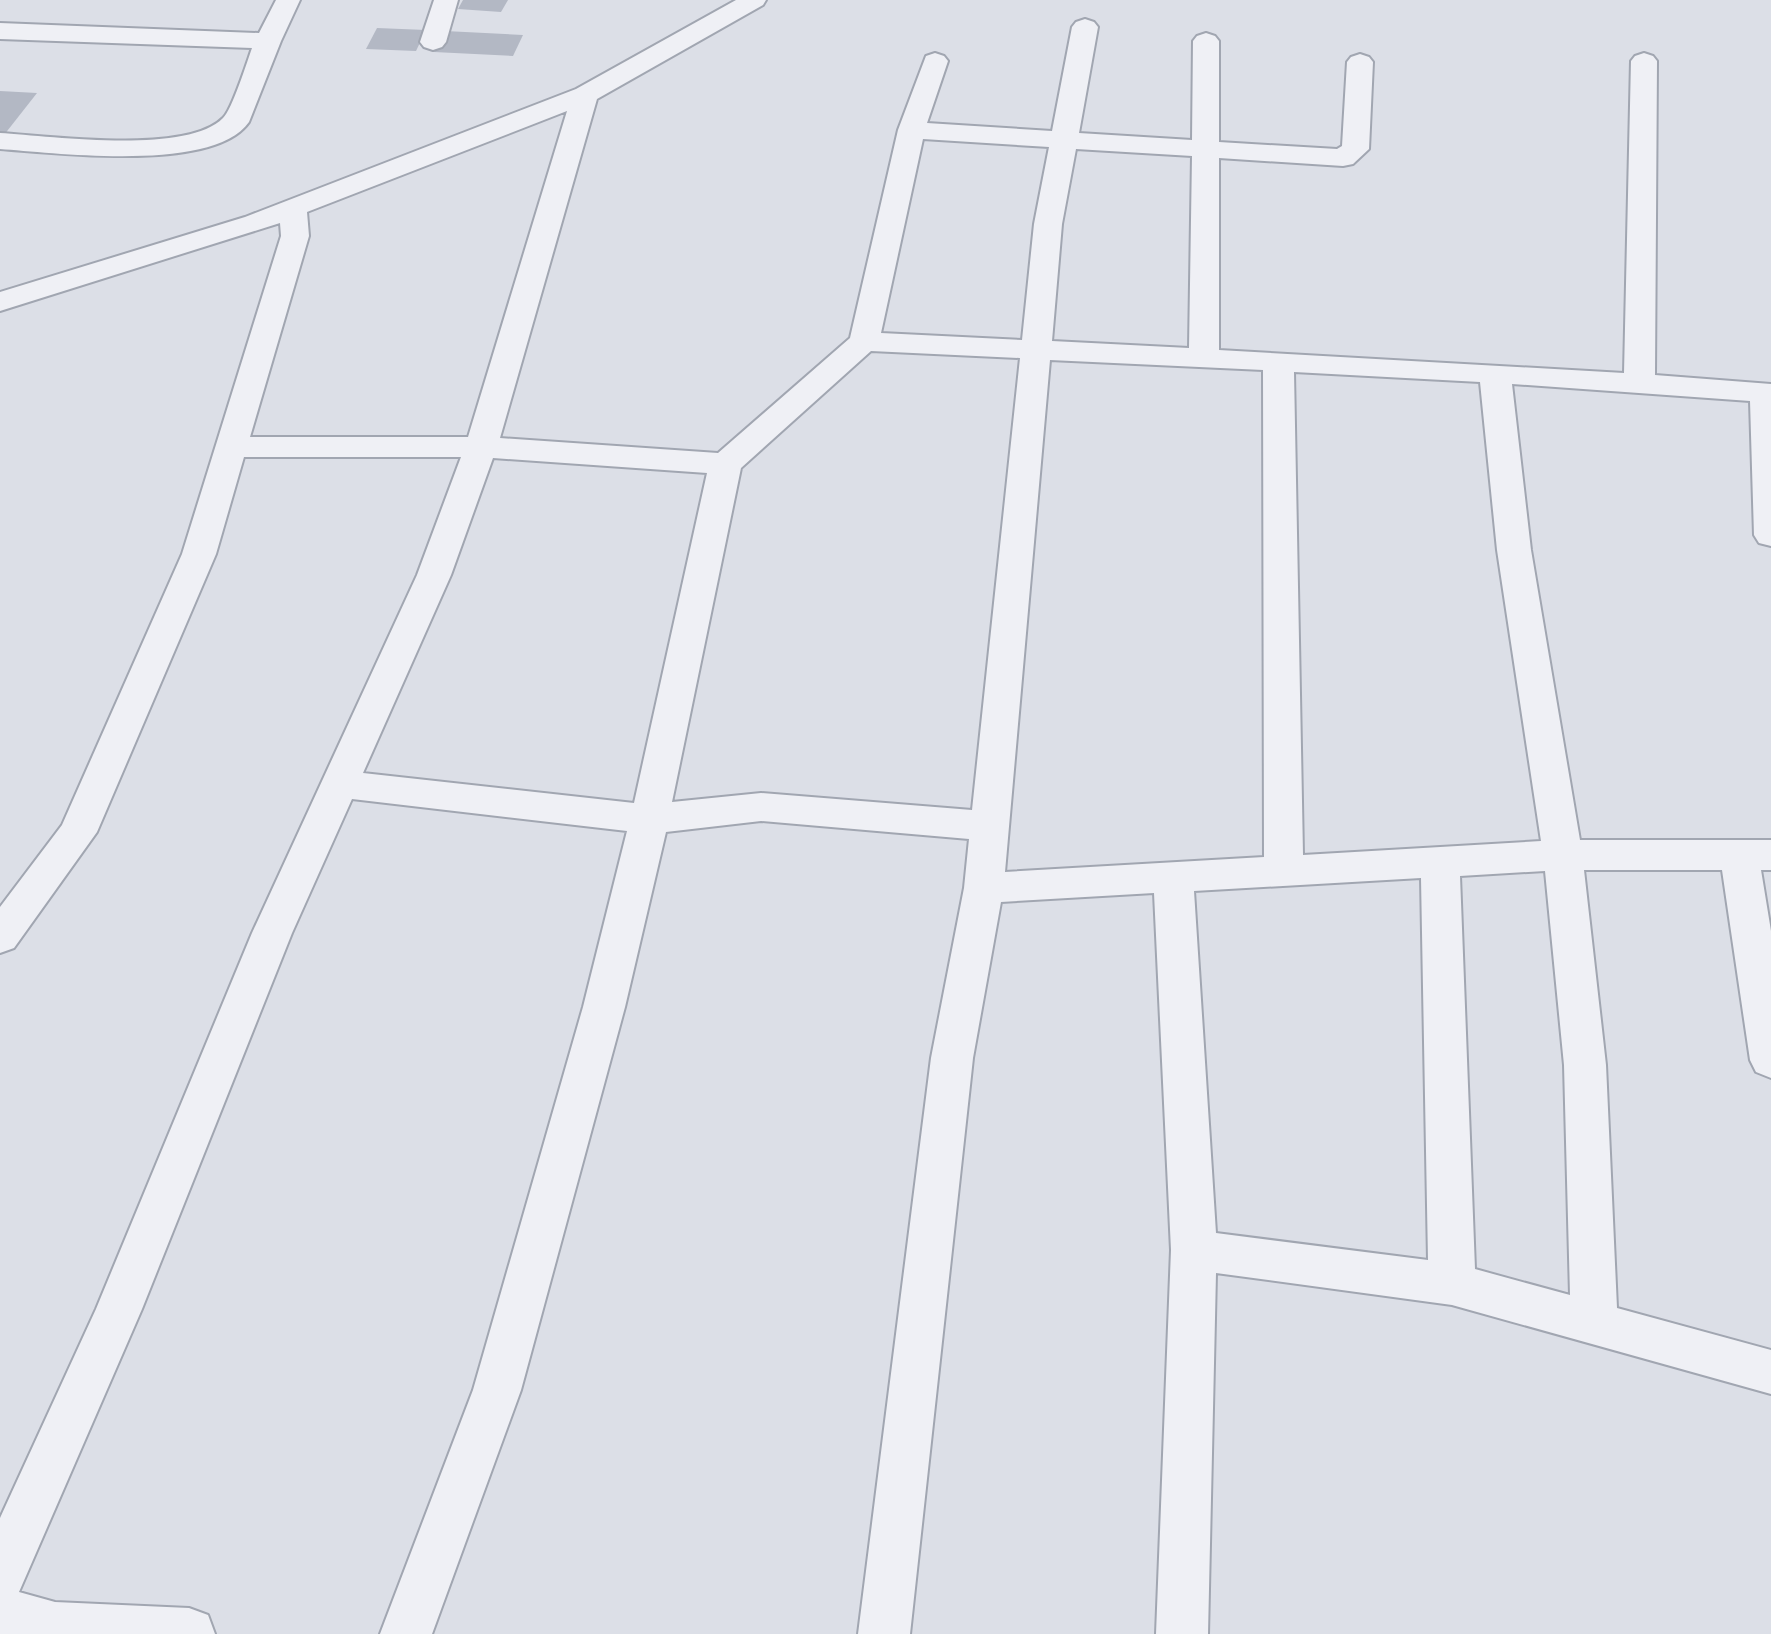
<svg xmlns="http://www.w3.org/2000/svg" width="1771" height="1634" font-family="Mulish,sans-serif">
	<rect width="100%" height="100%" fill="#dcdfe7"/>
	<g fill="#b3b8c4">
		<polygon points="463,0 508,0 501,12 458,9"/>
		<polygon points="377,28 426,30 416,51 366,49"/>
		<polygon points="445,31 523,35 513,56 434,52"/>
		<polygon points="0,91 37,93 4,135 0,135"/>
	</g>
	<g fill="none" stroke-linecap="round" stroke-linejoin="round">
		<defs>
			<g id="minor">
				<path d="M 276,0 L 300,0 L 281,41 L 249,122 C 214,173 56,153 0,149 L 0,133 C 50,136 187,155 223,118 C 232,110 247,62 252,48 L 0,39 L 0,23 L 259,33 Z"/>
				<polygon points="434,0 458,0 446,42 442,47 433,50 424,47 420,42"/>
				<path d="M 736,0 L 766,0 L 763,5 L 597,99 L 500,438 L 718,453 L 850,338 L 898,130 L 926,56 L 935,53 L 944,56 L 948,61 L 927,123 L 1052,131 L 1072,27 L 1076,22 L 1085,19 L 1094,22 L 1098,27 L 1079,133 L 1192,140 L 1193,41 L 1197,36 L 1206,33 L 1215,36 L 1219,41 L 1219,142 L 1337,149 L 1342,146 L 1347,62 L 1351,57 L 1360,54 L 1369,57 L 1373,62 L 1369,149 L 1353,164 L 1343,166 L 1219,158 L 1219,350 L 1624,373 L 1631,61 L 1635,56 L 1644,53 L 1653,56 L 1657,61 L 1655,375 L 1771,384 L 1771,546 L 1759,543 L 1754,535 L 1750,401 L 1512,384 L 1531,550 L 1580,840 L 1771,840 L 1771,870 L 1761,870 L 1771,931 L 1771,1078 L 1756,1072 L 1750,1060 L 1722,870 L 1584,870 L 1606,1065 L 1617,1308 L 1771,1350 L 1771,1394 L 1452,1305 L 1216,1273 L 1208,1634 L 1156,1634 L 1171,1250 L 1154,893 L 1001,902 L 973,1058 L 910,1634 L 858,1634 L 931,1058 L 964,888 L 969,839 L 761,821 L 666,832 L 625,1007 L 521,1390 L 432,1634 L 380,1634 L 473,1390 L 583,1007 L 627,831 L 352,799 L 292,933 L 142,1309 L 19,1592 L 55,1602 L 189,1608 L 208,1615 L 215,1634 L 0,1634 L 0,1518 L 96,1309 L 252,933 L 417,575 L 461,457 L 244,457 L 216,554 L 97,832 L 14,948 L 0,953 L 0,907 L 62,825 L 182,554 L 281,236 L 280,223 L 0,311 L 0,292 L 245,217 L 576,89 ZM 567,111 L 468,437 L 250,437 L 309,236 L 307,212 ZM 923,139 L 1049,147 L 1034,224 L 1022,340 L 881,333 ZM 1076,149 L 1192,156 L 1189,348 L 1052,341 L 1062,224 ZM 871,351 L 1020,358 L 972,810 L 761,793 L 672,802 L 741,468 ZM 1050,360 L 1263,370 L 1264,857 L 1005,872 ZM 1294,372 L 1480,382 L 1497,550 L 1541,841 L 1303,855 ZM 493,458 L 707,473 L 634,803 L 363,773 L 451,575 ZM 1545,871 L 1564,1065 L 1570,1295 L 1475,1269 L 1460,876 ZM 1421,878 L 1428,1260 L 1216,1233 L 1194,891 Z"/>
			</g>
		</defs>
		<use href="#minor" stroke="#a1a6b1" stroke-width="4"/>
		<use href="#minor" fill="#eff0f5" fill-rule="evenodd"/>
	</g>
</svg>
